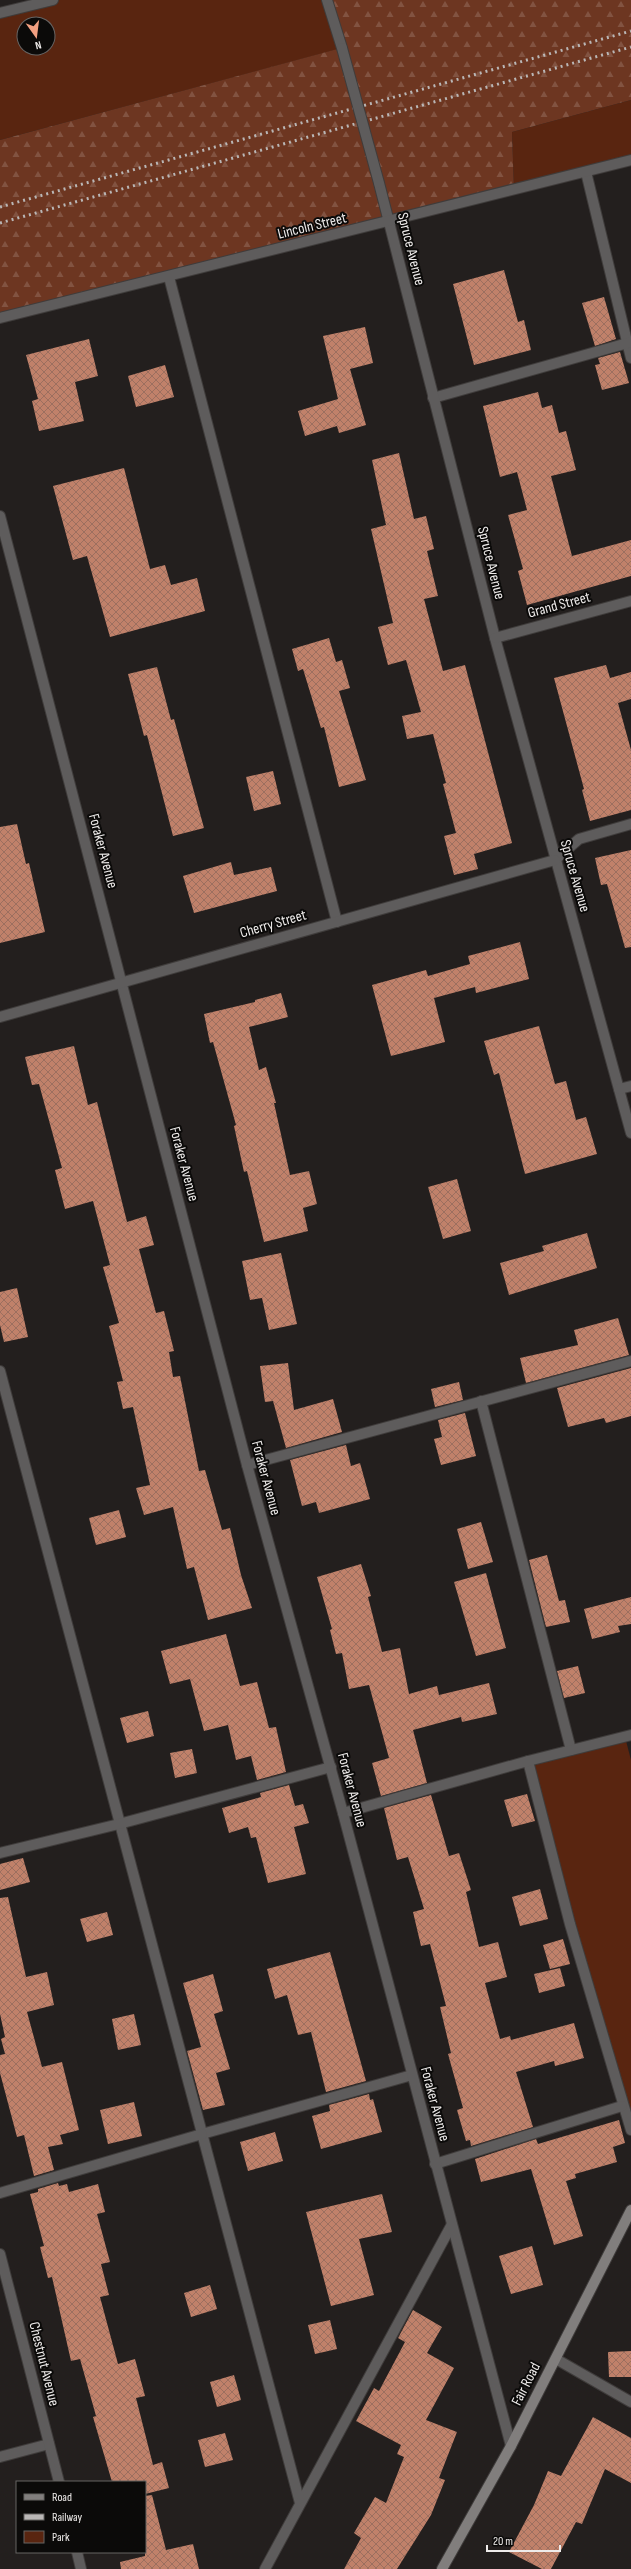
<svg xmlns="http://www.w3.org/2000/svg" width="631" height="2569" font-family="'Sofia Sans Condensed',sans-serif">
	<defs>
		<pattern id="forest-firs" width="22" height="20" patternUnits="userSpaceOnUse"><rect width="22" height="20" fill="#6d3621"/><path d="M5 1l3.5 6h-7zM16 11l3.5 6h-7z" fill="#825341"/></pattern>
		<pattern id="building-cross-hatch" width="8" height="8" patternUnits="userSpaceOnUse"><rect width="8" height="8" fill="#c0816a"/><path d="M0 0l8 8M0 8l8-8" fill="none" stroke="#9c6f5f"/></pattern>
	</defs>
	<rect width="100%" height="100%" fill="#231f1e"/>
	<g fill="#592510" fill-rule="evenodd">
		<path d="M 53,0 L 327,0 L 342,48 L 0,140 L 0,13 ZM 24,24 L 48,24 L 48,48 L 24,48 Z"/>
		<polygon points="631,100 631,160 514,190 512,132"/>
		<polygon points="625,1737 631,1760 631,2130 528,1761"/>
	</g>
	<polygon fill="url(#forest-firs)" points="327,0 631,0 631,100 512,132 514,190 0,318 0,140 341,48"/>
	<g fill="url(#building-cross-hatch)">
		<polygon points="504,270 518,322 524,320 531,350 474,365 453,284"/>
		<polygon points="604,297 616,339 595,346 582,303"/>
		<polygon points="365,327 373,363 350,369 366,425 339,433 337,426 305,436 298,411 338,399 323,336"/>
		<polygon points="89,339 98,376 75,382 84,421 39,431 32,401 38,399 26,355"/>
		<polygon points="620,352 629,383 602,390 595,365 600,364 598,358"/>
		<polygon points="165,365 174,397 136,407 128,376"/>
		<polygon points="538,392 542,408 552,405 559,433 566,431 576,470 551,476 572,556 631,540 631,576 527,605 518,571 523,569 508,515 527,510 517,472 500,477 483,406"/>
		<polygon points="399,453 414,519 426,516 434,549 427,551 438,596 424,599 443,671 465,665 512,843 474,854 478,869 454,875 444,836 456,833 443,784 446,783 433,734 407,739 402,716 421,712 406,660 388,665 378,627 393,623 371,529 386,525 372,460"/>
		<polygon points="124,468 150,569 165,565 171,585 197,578 205,611 110,637 87,556 73,560 53,486"/>
		<polygon points="329,638 336,662 342,660 350,688 339,691 366,780 339,787 324,727 321,728 303,669 298,671 292,649"/>
		<polygon points="606,665 610,678 631,672 631,699 618,703 631,750 631,810 590,821 582,790 584,789 554,678"/>
		<polygon points="157,667 171,720 174,719 204,828 173,836 147,735 144,736 128,674"/>
		<polygon points="273,771 281,804 254,811 246,777"/>
		<polygon points="17,824 26,864 29,863 45,932 0,943 0,827"/>
		<polygon points="631,850 631,947 625,948 607,884 601,885 595,858"/>
		<polygon points="231,862 234,875 271,867 277,891 194,913 183,876"/>
		<polygon points="520,942 529,979 476,993 475,987 434,998 445,1042 391,1056 372,985 426,970 428,976 470,964 468,956"/>
		<polygon points="281,993 288,1017 249,1027 259,1070 266,1067 276,1103 274,1103 290,1175 309,1171 317,1204 303,1208 308,1231 264,1242 247,1171 244,1172 234,1126 236,1125 213,1042 210,1043 204,1014 255,1002 255,1000"/>
		<polygon points="539,1026 555,1084 566,1081 576,1120 586,1117 597,1154 525,1174 499,1073 494,1075 484,1041"/>
		<polygon points="74,1046 88,1105 97,1102 127,1222 146,1216 154,1245 139,1249 156,1313 164,1311 174,1351 169,1352 173,1377 180,1376 199,1471 205,1470 222,1530 230,1528 241,1575 252,1608 208,1620 194,1567 187,1569 173,1507 144,1515 136,1488 150,1485 133,1407 123,1409 117,1382 123,1381 109,1326 119,1323 103,1267 110,1265 93,1201 65,1209 55,1170 62,1168 39,1084 32,1085 25,1057"/>
		<polygon points="457,1179 471,1231 443,1239 428,1187"/>
		<polygon points="587,1233 597,1268 509,1295 500,1263 544,1251 542,1246"/>
		<polygon points="281,1253 297,1324 269,1330 262,1298 250,1300 242,1261"/>
		<polygon points="17,1288 28,1337 4,1342 0,1325 0,1292"/>
		<polygon points="618,1318 629,1355 526,1383 520,1358 578,1345 574,1330"/>
		<polygon points="288,1363 294,1410 333,1399 342,1432 286,1448 273,1401 265,1402 260,1366"/>
		<polygon points="631,1368 631,1416 606,1423 604,1418 568,1427 557,1388"/>
		<polygon points="459,1382 463,1400 435,1407 431,1389"/>
		<polygon points="465,1413 476,1456 441,1465 434,1439 442,1437 438,1420"/>
		<polygon points="346,1445 351,1466 360,1463 370,1499 319,1513 316,1502 302,1506 290,1460"/>
		<polygon points="119,1510 126,1537 96,1545 89,1518"/>
		<polygon points="481,1522 493,1562 468,1569 457,1529"/>
		<polygon points="547,1555 559,1601 565,1600 570,1622 546,1627 529,1560"/>
		<polygon points="361,1564 371,1596 368,1597 382,1652 400,1648 409,1694 437,1686 439,1695 489,1683 497,1714 462,1722 461,1717 413,1730 427,1783 381,1796 372,1763 389,1758 369,1685 349,1689 342,1653 336,1654 330,1630 332,1629 317,1577"/>
		<polygon points="486,1573 506,1648 476,1656 454,1582"/>
		<polygon points="631,1597 631,1624 618,1626 620,1632 592,1639 584,1609"/>
		<polygon points="226,1634 240,1686 257,1682 269,1728 276,1727 286,1772 257,1780 251,1756 236,1760 228,1725 204,1731 190,1679 170,1684 161,1651"/>
		<polygon points="578,1666 585,1693 564,1698 557,1671"/>
		<polygon points="148,1711 154,1736 127,1743 120,1718"/>
		<polygon points="192,1749 197,1773 175,1778 170,1753"/>
		<polygon points="289,1785 295,1806 303,1804 309,1823 294,1827 306,1874 268,1883 256,1837 251,1838 248,1827 229,1833 222,1808 261,1797 260,1793"/>
		<polygon points="527,1794 535,1821 512,1827 504,1800"/>
		<polygon points="431,1795 449,1856 459,1853 471,1890 466,1892 479,1947 498,1942 507,1977 485,1983 500,2039 510,2036 511,2040 574,2023 584,2058 555,2066 554,2061 516,2072 533,2127 471,2146 470,2140 466,2141 457,2110 463,2108 448,2054 451,2053 440,2007 446,2006 430,1944 421,1946 413,1912 424,1909 408,1857 397,1860 384,1808"/>
		<polygon points="23,1858 30,1882 0,1890 0,1864"/>
		<polygon points="540,1889 548,1919 520,1926 512,1897"/>
		<polygon points="8,1897 26,1977 47,1972 54,2005 27,2012 42,2067 62,2062 79,2130 60,2135 63,2144 48,2147 54,2170 34,2176 24,2135 17,2137 0,2073 0,2055 5,2054 1,2039 5,2037 0,2014 0,1898"/>
		<polygon points="107,1912 113,1935 87,1942 80,1919"/>
		<polygon points="563,1939 570,1964 550,1969 543,1945"/>
		<polygon points="330,1952 366,2081 326,2092 311,2032 298,2035 287,1995 275,1999 267,1969"/>
		<polygon points="560,1968 565,1986 539,1993 534,1974"/>
		<polygon points="213,1974 223,2011 214,2014 230,2069 216,2073 225,2105 203,2110 187,2051 201,2047 183,1983"/>
		<polygon points="134,2014 141,2045 118,2050 112,2019"/>
		<polygon points="369,2094 370,2100 373,2099 382,2132 321,2149 312,2116 330,2111 329,2105"/>
		<polygon points="134,2102 142,2136 108,2144 100,2110"/>
		<polygon points="619,2120 625,2143 613,2147 617,2162 575,2174 576,2178 566,2181 583,2236 554,2245 531,2169 481,2182 475,2159 536,2139 538,2144"/>
		<polygon points="275,2132 283,2161 248,2171 240,2142"/>
		<polygon points="58,2183 59,2186 67,2184 69,2192 98,2184 105,2212 97,2214 110,2262 101,2264 109,2295 100,2297 118,2364 135,2359 145,2396 136,2398 153,2465 162,2462 169,2488 145,2494 145,2482 112,2482 93,2417 96,2416 80,2359 71,2361 52,2277 48,2278 40,2247 44,2246 30,2194 38,2192 38,2189"/>
		<polygon points="382,2194 392,2232 359,2239 374,2295 331,2306 306,2212"/>
		<polygon points="532,2246 543,2285 511,2294 499,2256"/>
		<polygon points="210,2285 217,2309 191,2317 184,2293"/>
		<polygon points="413,2310 442,2327 427,2353 454,2368 426,2420 457,2432 439,2478 445,2480 431,2515 397,2569 344,2569 361,2538 354,2533 375,2497 386,2503 404,2457 397,2454 401,2445 356,2421 374,2388 379,2391 405,2342 398,2338"/>
		<polygon points="330,2320 337,2349 315,2354 308,2325"/>
		<polygon points="631,2351 631,2377 609,2377 608,2352"/>
		<polygon points="234,2375 241,2400 217,2407 210,2382"/>
		<polygon points="593,2417 631,2438 631,2483 605,2469 582,2524 576,2522 551,2569 542,2569 509,2552 534,2505 548,2471 561,2476"/>
		<polygon points="225,2433 233,2460 205,2467 198,2440"/>
		<polygon points="152,2495 166,2550 193,2544 199,2569 121,2569 120,2562 145,2556 145,2496"/>
	</g>
	<g fill="none" stroke-linecap="round" stroke-linejoin="round">
		<defs>
			<g id="lane">
				<polyline points="586,172 631,358"/>
				<polyline points="169,277 337,922"/>
				<polyline points="433,398 631,342"/>
				<polyline points="555,860 579,839 631,824"/>
				<polyline points="0,1371 300,2503"/>
				<polyline points="481,1401 571,1750"/>
				<polyline points="247,1465 631,1361"/>
				<polyline points="528,1761 570,1924 631,2130"/>
				<polyline points="343,1813 528,1761 631,1735"/>
				<polyline points="0,1853 119,1824 331,1767"/>
				<polyline points="202,2134 412,2075"/>
				<polyline points="435,2164 622,2106"/>
				<polyline points="0,2457 49,2444"/>
				<polyline points="265,2569 451,2226"/>
			</g>
			<g id="street">
				<polyline points="327,0 342,48"/>
				<polyline points="0,13 53,0"/>
				<polyline points="379,183 495,638 631,1133"/>
				<polyline points="0,318 631,160"/>
				<polyline points="0,516 247,1465 343,1813 511,2446"/>
				<polyline points="495,638 631,601"/>
				<polyline points="0,1017 555,860"/>
				<polyline points="619,1089 631,1086"/>
				<polyline points="0,2193 202,2134"/>
				<polyline points="0,2254 59,2482"/>
				<polyline points="556,2359 631,2402"/>
				<polyline points="77,2552 81,2569"/>
			</g>
			<polyline id="secondary" points="442,2569 511,2446 631,2210"/>
		</defs>
		<use href="#lane" stroke="#3f3c3b" stroke-width="12"/>
		<use href="#street" stroke="#3f3c3b" stroke-width="12"/>
		<use href="#secondary" stroke="#3f3c3b" stroke-width="12"/>
		<use href="#lane" stroke="#5e5c5c" stroke-width="10"/>
		<use href="#street" stroke="#5e5c5c" stroke-width="10"/>
		<use href="#secondary" stroke="#817e7d" stroke-width="10"/>
		<g stroke="#bab7b6" stroke-width="3" stroke-dasharray="2 4" stroke-linecap="butt">
			<polyline points="0,207 631,31"/>
			<polyline points="0,223 631,47"/>
		</g>
		<defs>
			<polyline id="street-bridge" points="342,48 379,183"/>
		</defs>
		<use href="#street-bridge" stroke="#3f3c3b" stroke-width="12" stroke-linecap="butt"/>
		<use href="#street-bridge" stroke="#5e5c5c" stroke-width="10"/>
	</g>
	<g text-anchor="middle" dominant-baseline="central" stroke-width="4" stroke-linejoin="round" paint-order="stroke">
		<g font-size="15" fill="#eeebea" stroke="#0b0a09">
			<text transform="translate(312 226) rotate(-14)">Lincoln Street</text>
			<text transform="translate(411 249) rotate(76)">Spruce Avenue</text>
			<text transform="translate(491 563) rotate(76)">Spruce Avenue</text>
			<text transform="translate(559 605) rotate(-15)">Grand Street</text>
			<text transform="translate(103 851) rotate(75)">Foraker Avenue</text>
			<text transform="translate(575 876) rotate(74)">Spruce Avenue</text>
			<text transform="translate(273 924) rotate(-16)">Cherry Street</text>
			<text transform="translate(184 1164) rotate(75)">Foraker Avenue</text>
			<text transform="translate(266 1478) rotate(75)">Foraker Avenue</text>
			<text transform="translate(352 1790) rotate(75)">Foraker Avenue</text>
			<text transform="translate(435 2104) rotate(75)">Foraker Avenue</text>
			<text transform="translate(44 2364) rotate(76)">Chestnut Avenue</text>
			<text transform="translate(526 2384) rotate(-63)">Fair Road</text>
		</g>
	</g>
	<rect x="16" y="2481" width="130" height="72" fill="#0b0a09" stroke="#666463"/>
	<rect x="24" y="2494" width="20" height="6" fill="#817e7d" stroke="#666463"/>
	<text x="52" y="2501" font-size="12" fill="#eeebea">Road</text>
	<rect x="24" y="2514" width="20" height="6" fill="#bab7b6" stroke="#666463"/>
	<text x="52" y="2521" font-size="12" fill="#eeebea">Railway</text>
	<rect x="24" y="2531" width="20" height="12" fill="#592510" stroke="#666463"/>
	<text x="52" y="2541" font-size="12" fill="#eeebea">Park</text>
	<g transform="translate(36 36) rotate(166)"><circle r="19" fill="#0b0a09" stroke="#666463"/>
	<path d="M0-3L7 15L0 10L-7 15Z" fill="#f2a081"/>
	<text y="-6" font-size="11" font-weight="bold" text-anchor="middle" fill="#eeebea">N</text>
	</g>
	<path d="M487 2545v6h73v-6" fill="none" stroke="#eeebea" stroke-width="2"/>
	<text x="493" y="2545" font-size="12" fill="#eeebea" stroke="#0b0a09" stroke-width="3" paint-order="stroke">20 m</text>
</svg>
